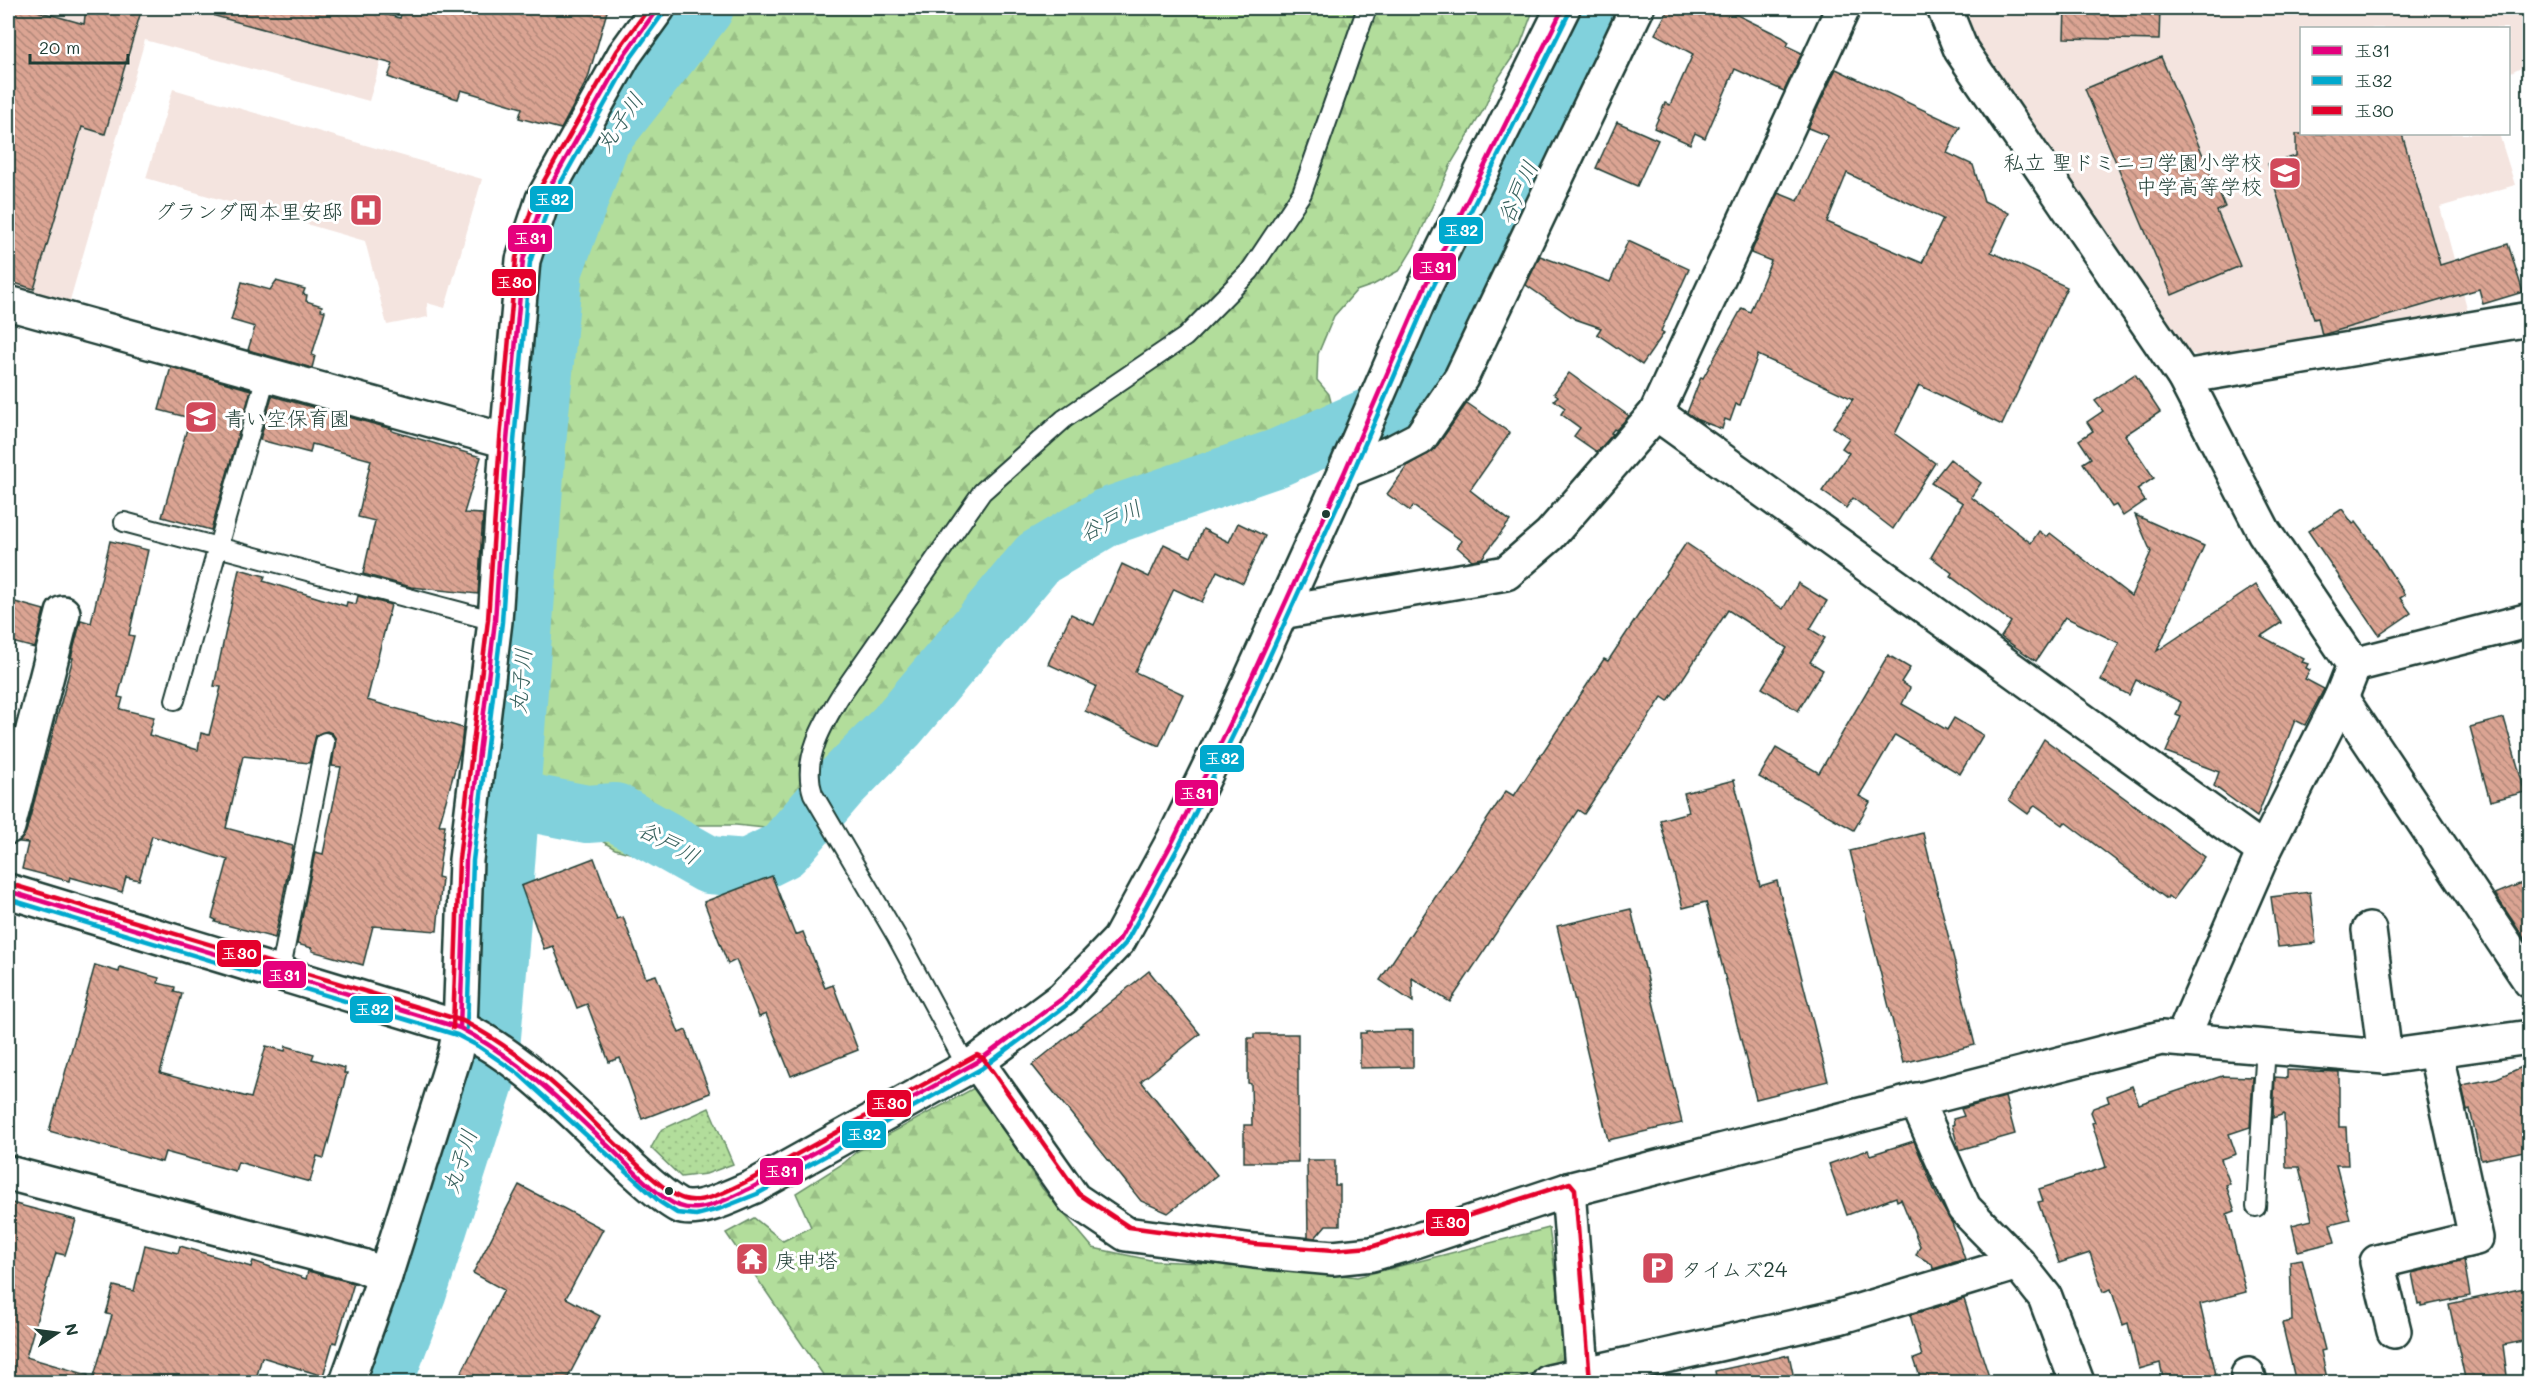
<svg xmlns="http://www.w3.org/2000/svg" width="2537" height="1390" font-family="Mali,'Klee One',sans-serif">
	<defs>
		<pattern id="forest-firs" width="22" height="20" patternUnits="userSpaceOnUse" patternTransform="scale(1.5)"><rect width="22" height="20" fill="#b2dd9b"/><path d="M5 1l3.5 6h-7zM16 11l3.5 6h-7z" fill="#99bf86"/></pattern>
		<pattern id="park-dots" width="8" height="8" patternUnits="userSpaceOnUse" patternTransform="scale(1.5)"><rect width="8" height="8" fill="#b2dd9b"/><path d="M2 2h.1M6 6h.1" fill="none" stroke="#99bf86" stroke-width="1.8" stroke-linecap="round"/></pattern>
		<pattern id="building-back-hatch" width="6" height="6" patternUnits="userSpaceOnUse" patternTransform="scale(1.5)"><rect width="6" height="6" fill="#dba493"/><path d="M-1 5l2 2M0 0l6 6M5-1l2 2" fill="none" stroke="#b18779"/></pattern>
	</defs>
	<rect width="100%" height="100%" fill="#fff"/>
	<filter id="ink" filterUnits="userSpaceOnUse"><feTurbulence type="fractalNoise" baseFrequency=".0167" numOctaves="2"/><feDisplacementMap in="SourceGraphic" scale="12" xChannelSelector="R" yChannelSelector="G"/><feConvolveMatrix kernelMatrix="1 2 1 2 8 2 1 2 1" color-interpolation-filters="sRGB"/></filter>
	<g filter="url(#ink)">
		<g fill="#f4e4df">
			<polygon points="8,8 397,8 369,101 145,40 68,307 8,289"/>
			<polygon points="1957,8 2529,8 2529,63 2509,73 2508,28 2302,28 2302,134 2499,134 2515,185 2440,207 2470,319 2198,356 2178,349 1997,84"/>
			<polygon points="173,89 482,179 445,308 427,303 428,317 387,325 365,241 146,178"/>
		</g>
		<g fill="url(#forest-firs)" stroke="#688d68" stroke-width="1.5">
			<polygon points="718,8 1534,8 1520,46 1495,83 1484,109 1452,162 1414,247 1400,270 1373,285 1356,291 1334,316 1318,354 1317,380 1329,394 1333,410 1327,423 1302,436 1226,458 1157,473 1114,495 1018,558 899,694 879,706 796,796 794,820 765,828 736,825 692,825 651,850 633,854 615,849 587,832 532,817 507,789 511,717 538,535 558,295 578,222 601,170 634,116 668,70 710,24"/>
			<polygon points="976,1087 1042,1188 1093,1248 1155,1261 1272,1266 1357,1277 1549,1228 1568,1363 1503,1382 1272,1382 1262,1373 1234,1382 828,1382 726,1233 754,1218 783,1241 811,1227 796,1193 844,1163 856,1152"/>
		</g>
		<polygon fill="url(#park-dots)" stroke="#688d68" stroke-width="1.5" points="709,1108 733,1164 706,1174 681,1177 651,1148 661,1130"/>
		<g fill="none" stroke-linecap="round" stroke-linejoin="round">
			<g stroke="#81d1dc" stroke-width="58">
				<polyline points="510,799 587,814 615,812 709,865 747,868 783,850 838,786 897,726 1038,558 1107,517 1277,458 1410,399 1427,381 1605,8"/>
				<polyline points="384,1382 418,1292 489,1070 499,959 538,433 554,270 601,140 705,8"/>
			</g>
		</g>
		<g fill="url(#building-back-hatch)" stroke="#1f3d34" stroke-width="1.5" fill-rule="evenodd">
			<polygon points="8,8 27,8 84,24 86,8 142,8 105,134 82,127 34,289 8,281"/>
			<polygon points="216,8 360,8 400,18 403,8 608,8 588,78 561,129 519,118 522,108 461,90 458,99 407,84 388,77 393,64 215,16"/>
			<polygon points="1669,8 1723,8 1782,37 1789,42 1787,46 1802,53 1784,91 1735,69 1705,138 1695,133 1690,144 1654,128 1665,103 1670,105 1693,54 1655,34"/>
			<polygon points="2065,8 2160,8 2159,40 2064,38"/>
			<polygon points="2161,57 2225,207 2217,211 2240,266 2172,295 2085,89"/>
			<path d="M 1836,69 L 1960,127 L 1947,153 L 1973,165 L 1984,201 L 2009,213 L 1991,252 L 2067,287 L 2002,425 L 1919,385 L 1895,434 L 1935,463 L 1893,529 L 1853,498 L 1846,508 L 1822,491 L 1849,453 L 1842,448 L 1849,438 L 1833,427 L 1853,399 L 1758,355 L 1740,405 L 1736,404 L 1730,421 L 1725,419 L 1722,429 L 1698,420 L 1687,413 L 1701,377 L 1703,378 L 1742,308 L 1750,312 L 1771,261 L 1751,253 L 1778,193 L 1798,201 L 1828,136 L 1808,128 ZM 1847,173 L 1943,219 L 1922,263 L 1827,222 Z"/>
			<polygon points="1617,122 1658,140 1637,186 1596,168"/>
			<polygon points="2296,134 2402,134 2440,265 2508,244 2523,292 2483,304 2479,289 2322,335 2318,318 2314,319 2268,164 2296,156"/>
			<polygon points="1628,241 1689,269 1661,331 1664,333 1642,365 1597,334 1601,328 1575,319 1526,285 1540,256 1610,282"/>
			<polygon points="276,281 305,289 303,294 307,295 306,301 322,306 321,310 325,311 312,355 315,356 312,368 248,350 255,327 231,320 242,282 270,290"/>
			<polygon points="171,367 251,390 211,530 162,517 190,418 159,410"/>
			<polygon points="1569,373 1629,416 1616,430 1614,429 1611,433 1613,434 1597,452 1574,436 1580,428 1561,414 1565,408 1554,400 1558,396 1554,393"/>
			<polygon points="2135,374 2160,412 2125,435 2154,478 2137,489 2145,501 2123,516 2116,505 2112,507 2083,463 2091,458 2079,440 2093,431 2087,422 2103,411 2095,401"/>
			<polygon points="272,396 392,429 392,431 481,457 464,513 483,514 478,594 411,587 363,574 375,521 358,517 371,460 312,444 310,453 260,440"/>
			<polygon points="1467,403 1510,433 1470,490 1510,521 1482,558 1472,560 1457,547 1462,541 1413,506 1410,511 1387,494 1408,465 1435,449"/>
			<polygon points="1950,459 1981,483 1971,497 2031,543 2039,531 2047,537 2050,533 2131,596 2151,552 2135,515 2204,546 2157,651 2256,585 2281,623 2261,636 2304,659 2302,662 2308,664 2306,668 2310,670 2305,679 2324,689 2305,725 2295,720 2257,817 2214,786 2219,772 2166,752 2181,717 2176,715 2181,702 2136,680 2129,695 2101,680 2119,643 2065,617 2036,661 2001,637 2011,622 1950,576 1952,573 1931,557 1963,503 1931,483"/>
			<polygon points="2342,509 2353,524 2356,522 2371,542 2405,595 2400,598 2411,613 2379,635 2308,531"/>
			<polygon points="1238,523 1265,536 1243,583 1217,571 1202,602 1174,589 1135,672 1183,694 1159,746 1085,711 1096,686 1048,664 1071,614 1094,625 1122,564 1149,577 1164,544 1191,557 1203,529 1229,542"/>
			<polygon points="110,541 148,550 129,635 134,636 118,697 123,698 120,709 154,717 149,735 198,750 201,733 209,735 221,687 214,686 239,569 265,576 263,581 346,606 347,602 356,604 358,596 391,605 367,700 463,728 461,748 439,825 445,825 438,877 442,878 437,931 373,926 363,965 312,951 312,948 297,944 315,852 323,854 341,767 332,766 336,739 332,733 327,731 316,735 309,763 243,756 226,828 293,846 275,938 215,922 216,920 212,918 228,860 152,836 139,880 126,877 122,892 70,877 69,881 22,869 28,843 19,842 26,832 73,658 71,658 81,620 91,623"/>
			<polygon points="1686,543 1783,609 1798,583 1827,601 1810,629 1825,638 1810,662 1823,670 1798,711 1762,688 1787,648 1728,610 1668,701 1662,697 1584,814 1578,810 1450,1002 1412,978 1413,1002 1380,980 1506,791 1514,796 1604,659 1608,661"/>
			<polygon points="8,600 44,610 35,648 8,641"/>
			<polygon points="1888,655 1910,668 1901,682 1910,688 1902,704 1947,730 1954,718 1983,735 1960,774 1895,735 1859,796 1870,802 1854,830 1759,777 1776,748 1819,773"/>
			<polygon points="2504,718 2525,792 2490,801 2470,727"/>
			<polygon points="2044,739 2205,857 2173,900 2168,896 2167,899 2065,822 2063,825 2035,805 2028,814 2009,800"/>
			<polygon points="1734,780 1760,886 1777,881 1828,1081 1756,1099 1706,902 1683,908 1660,820 1689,812 1684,793"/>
			<polygon points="1923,833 1975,1045 1903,1063 1850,851"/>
			<polygon points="594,858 617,919 623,917 646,978 656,975 679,1033 686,1030 710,1093 642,1119 620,1058 609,1062 587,1004 577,1008 553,946 544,949 521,886"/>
			<polygon points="772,876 795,935 803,932 825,988 833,985 858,1050 791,1076 766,1014 759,1017 736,960 728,964 704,902"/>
			<polygon points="2529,880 2529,946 2495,894"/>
			<polygon points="2310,892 2316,943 2278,947 2271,897"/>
			<polygon points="1631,909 1682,1123 1608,1140 1557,926"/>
			<polygon points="95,965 119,972 120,967 159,978 158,983 175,987 174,992 182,994 160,1073 251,1098 266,1046 285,1051 286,1046 314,1054 312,1059 345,1068 344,1073 347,1073 324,1158 317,1156 310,1182 238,1162 235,1171 165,1152 162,1162 49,1131"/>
			<polygon points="1149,971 1200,1034 1141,1081 1217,1175 1168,1213 1141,1201 1032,1065"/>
			<polygon points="1413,1030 1413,1067 1360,1068 1360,1033 1366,1033 1366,1031"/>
			<polygon points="1254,1034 1298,1034 1298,1162 1244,1162 1244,1125 1252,1125 1251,1084 1248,1083 1248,1038 1254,1038"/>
			<polygon points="2529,1064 2529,1150 2481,1160 2470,1109 2467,1110 2462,1085 2497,1078"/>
			<polygon points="2287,1070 2339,1072 2339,1127 2346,1127 2348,1165 2336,1165 2350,1219 2330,1224 2335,1242 2298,1251 2292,1225 2312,1220 2299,1167 2286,1167 2284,1114 2273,1118 2275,1077 2287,1078"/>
			<polygon points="2222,1076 2253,1077 2250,1127 2229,1134 2236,1154 2221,1159 2230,1184 2226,1185 2235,1211 2227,1214 2246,1292 2200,1304 2217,1379 2201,1383 2164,1383 2160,1363 2139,1369 2128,1323 2123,1325 2111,1289 2103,1292 2090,1253 2059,1263 2038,1202 2043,1201 2039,1189 2106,1167 2092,1123 2095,1122 2091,1112 2093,1108 2109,1102 2107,1096 2132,1086 2139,1104"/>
			<polygon points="2005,1097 2015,1134 1959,1150 1952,1125 1954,1124 1953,1119 1964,1116 1961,1109"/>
			<polygon points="1914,1141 1938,1199 1952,1223 1965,1259 1933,1269 1932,1264 1916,1255 1920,1246 1901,1199 1897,1201 1896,1197 1847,1215 1829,1164 1868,1150 1870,1155"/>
			<polygon points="1307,1160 1335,1160 1335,1185 1340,1185 1340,1225 1326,1225 1315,1238 1308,1237"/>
			<polygon points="519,1185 603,1229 566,1298 600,1316 565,1383 456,1383 504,1290 473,1273"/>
			<polygon points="8,1202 76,1220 65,1255 56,1253 26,1357 88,1375 87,1383 8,1383"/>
			<polygon points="145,1245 178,1253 180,1246 251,1267 253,1261 306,1279 308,1271 354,1283 336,1343 333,1342 323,1376 262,1357 255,1383 92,1383 112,1315 106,1314 114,1286 134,1291"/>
			<polygon points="2302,1259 2325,1350 2321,1351 2328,1383 2296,1383 2282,1323 2292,1321 2290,1261"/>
			<polygon points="2464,1260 2470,1296 2421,1306 2421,1303 2418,1304 2412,1273"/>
			<polygon points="2529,1287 2529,1340 2503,1345 2508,1383 2466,1383 2449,1304"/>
			<polygon points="1964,1299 1991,1383 1922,1383 1914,1359 1922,1356 1910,1315"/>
			<polygon points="1789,1355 1795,1383 1717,1383 1715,1371"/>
		</g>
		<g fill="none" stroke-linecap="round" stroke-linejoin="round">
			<defs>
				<g id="lane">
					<polyline points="124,522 495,621"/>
					<polyline points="175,700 266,376"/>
					<polyline points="280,974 325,742"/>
					<path d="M 967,1067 L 897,937 L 813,794 C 801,759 824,722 842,693 L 982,492 L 1064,419 L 1185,337 L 1250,271 L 1302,193 L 1367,8"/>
					<polyline points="2256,1207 2266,1046"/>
				</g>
				<g id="street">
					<polyline points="1944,8 1961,50 2184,377 2264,532 2354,665 2341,698 2264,851 2182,1039"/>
					<polyline points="8,303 507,441"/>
					<polyline points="2184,377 2530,319"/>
					<polyline points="1656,413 2264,851"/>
					<polyline points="1345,471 1397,450 1420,438 1461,378 1637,8"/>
					<polyline points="1281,612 1506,573 1550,535 1656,413 1843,8"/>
					<polyline points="2354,665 2530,620"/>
					<polyline points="2341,698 2530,981"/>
					<polyline points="8,827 63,613"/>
					<polyline points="2369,930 2385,1057"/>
					<polyline points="977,1062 1074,1199 1126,1234 1254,1251 1333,1258 1372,1254 1400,1246 1568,1190 2161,1038 2385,1057 2530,1037"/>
					<polyline points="1916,1100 1964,1208 2018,1263 2045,1297 2077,1382"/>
					<polyline points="8,1173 362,1266 385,1276"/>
					<polyline points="1568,1190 1583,1382"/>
					<polyline points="2394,1331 2377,1262 2476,1238 2435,1050"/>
					<polyline points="2248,1375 2250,1382"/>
					<polyline points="347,1382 385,1276 455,1054 460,1028 466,860 495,621 507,441 523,260 543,199 624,55 658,8"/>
					<polyline points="1549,1382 1839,1317 2018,1263"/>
				</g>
				<path id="secondary" d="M 8,891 L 460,1028 C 521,1057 568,1108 616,1153 C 631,1168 662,1197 679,1206 C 698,1214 736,1194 753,1187 L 977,1062 L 1063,998 L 1119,940 L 1173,841 L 1235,714 L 1345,471 L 1425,286 L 1563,8"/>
			</defs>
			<use href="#lane" stroke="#1f3d34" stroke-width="22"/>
			<use href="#street" stroke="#1f3d34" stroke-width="38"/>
			<use href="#secondary" stroke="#1f3d34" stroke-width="38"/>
			<use href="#lane" stroke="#fff" stroke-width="18"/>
			<use href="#street" stroke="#fff" stroke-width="33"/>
			<use href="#secondary" stroke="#fff" stroke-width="33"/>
			<defs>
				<g id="bus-1">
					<path d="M 8,891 L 460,1028 C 516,1058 561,1100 606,1144 C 625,1161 656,1197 679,1206 C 702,1215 733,1196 753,1187 L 977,1062 L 1063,998 L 1119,940 L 1173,841 L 1235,714 L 1345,471 L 1425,286 L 1563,8"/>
					<polyline points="460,1028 466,860 495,621 507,441 523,260 543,199 624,55 658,8"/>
				</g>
				<g id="bus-2">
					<polyline points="8,899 457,1035 478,1046 519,1074 660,1202 677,1213 696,1215 719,1209 757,1194 981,1069 1068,1004 1125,944 1180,844 1242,717 1352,474 1432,289 1570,11"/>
					<polyline points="467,1028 473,861 502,622 514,442 530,262 550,202 630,59 664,12"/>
				</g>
				<g id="bus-3">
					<path d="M 10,884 L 463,1021 C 501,1041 535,1067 567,1096 C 590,1117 660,1193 684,1199 C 705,1205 732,1188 750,1180 L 977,1055 L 983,1058 L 1079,1194 L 1129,1227 L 1255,1244 L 1333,1250 L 1371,1247 L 1570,1183 L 1575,1189 L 1590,1381"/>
					<polyline points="453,1028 459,859 488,620 500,440 516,258 536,195 617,51 649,8"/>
				</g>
			</defs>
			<use href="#bus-1" stroke="#fff" stroke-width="9"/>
			<use href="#bus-2" stroke="#fff" stroke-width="9"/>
			<use href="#bus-3" stroke="#fff" stroke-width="9"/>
			<use href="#bus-1" stroke="#e5007d" stroke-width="4.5"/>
			<use href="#bus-2" stroke="#00a9ce" stroke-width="4.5"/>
			<use href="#bus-3" stroke="#e4002b" stroke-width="4.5"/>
		</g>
	</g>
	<defs>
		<symbol id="school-square" viewBox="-11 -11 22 22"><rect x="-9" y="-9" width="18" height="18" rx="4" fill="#d1495b" stroke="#fff"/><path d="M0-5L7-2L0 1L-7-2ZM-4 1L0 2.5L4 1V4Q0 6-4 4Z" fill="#fff"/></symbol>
		<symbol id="hospital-square" viewBox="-11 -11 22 22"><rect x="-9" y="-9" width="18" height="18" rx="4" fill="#d1495b" stroke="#fff"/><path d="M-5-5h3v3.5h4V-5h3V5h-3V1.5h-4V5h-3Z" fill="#fff"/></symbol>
		<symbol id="temple-square" viewBox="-11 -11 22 22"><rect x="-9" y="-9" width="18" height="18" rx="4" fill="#d1495b" stroke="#fff"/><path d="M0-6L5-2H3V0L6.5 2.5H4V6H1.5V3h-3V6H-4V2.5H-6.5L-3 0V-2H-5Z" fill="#fff"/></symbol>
		<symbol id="parking-square" viewBox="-11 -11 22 22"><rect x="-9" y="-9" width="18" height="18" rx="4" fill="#d1495b" stroke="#fff"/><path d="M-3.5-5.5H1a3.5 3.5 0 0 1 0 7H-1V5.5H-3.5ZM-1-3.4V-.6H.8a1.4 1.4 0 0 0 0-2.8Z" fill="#fff"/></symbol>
	</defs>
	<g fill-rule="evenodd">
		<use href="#school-square" x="2266" y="154" width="38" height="38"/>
		<use href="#hospital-square" x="347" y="191" width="38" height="38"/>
		<use href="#school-square" x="182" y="398" width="38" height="38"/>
		<use href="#temple-square" x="733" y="1240" width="38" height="38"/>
		<use href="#parking-square" x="1639" y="1249" width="38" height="38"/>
	</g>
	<g fill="#1f3d34" stroke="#fff" stroke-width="2">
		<circle cx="1326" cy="514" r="5"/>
		<circle cx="669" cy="1191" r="5"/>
	</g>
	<g text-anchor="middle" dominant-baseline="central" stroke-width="6" stroke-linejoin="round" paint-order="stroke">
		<g font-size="21" fill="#1f3d34" stroke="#fff" text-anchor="start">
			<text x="2262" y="161" text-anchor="end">私立 聖ドミニコ学園小学校<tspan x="2262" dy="24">中学高等学校</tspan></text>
			<text x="343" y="210" text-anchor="end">グランダ岡本里安邸</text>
			<text x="224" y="417">青い空保育園</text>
			<text x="775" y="1259">庚申塔</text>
			<text x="1681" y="1268">タイムズ24</text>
		</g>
		<g font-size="22" font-style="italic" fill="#38625e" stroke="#fff">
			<text transform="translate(619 122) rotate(-56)">丸子川</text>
			<text transform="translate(1517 192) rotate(-65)">谷戸川</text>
			<text transform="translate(1110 520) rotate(-25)">谷戸川</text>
			<text transform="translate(520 681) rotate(-85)">丸子川</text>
			<text transform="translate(669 842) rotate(29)">谷戸川</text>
			<text transform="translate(459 1161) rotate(-72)">丸子川</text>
		</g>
	</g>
	<g stroke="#fff" stroke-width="2">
		<rect x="529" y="185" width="45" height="28" rx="6" fill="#00a9ce"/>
		<rect x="1438" y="216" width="46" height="29" rx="6" fill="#00a9ce"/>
		<rect x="507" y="224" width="46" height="29" rx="6" fill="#e5007d"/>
		<rect x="1412" y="252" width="45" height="29" rx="6" fill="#e5007d"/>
		<rect x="491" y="268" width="46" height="29" rx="6" fill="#e4002b"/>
		<rect x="1199" y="744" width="46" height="29" rx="6" fill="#00a9ce"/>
		<rect x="1174" y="779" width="45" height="28" rx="6" fill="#e5007d"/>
		<rect x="216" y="939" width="46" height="29" rx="6" fill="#e4002b"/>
		<rect x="262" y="960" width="45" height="29" rx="6" fill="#e5007d"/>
		<rect x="349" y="995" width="45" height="29" rx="6" fill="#00a9ce"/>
		<rect x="866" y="1089" width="46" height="29" rx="6" fill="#e4002b"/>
		<rect x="841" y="1120" width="46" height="29" rx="6" fill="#00a9ce"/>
		<rect x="759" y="1157" width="45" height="29" rx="6" fill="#e5007d"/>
		<rect x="1425" y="1208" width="45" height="29" rx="6" fill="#e4002b"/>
	</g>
	<g font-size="16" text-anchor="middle" font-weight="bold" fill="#fff">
		<text x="552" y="205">玉32</text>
		<text x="1461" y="236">玉32</text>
		<text x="530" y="244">玉31</text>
		<text x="1435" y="273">玉31</text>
		<text x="514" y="288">玉30</text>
		<text x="1222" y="764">玉32</text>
		<text x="1196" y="799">玉31</text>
		<text x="239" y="959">玉30</text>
		<text x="284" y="981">玉31</text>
		<text x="372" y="1015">玉32</text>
		<text x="889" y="1109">玉30</text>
		<text x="864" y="1140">玉32</text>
		<text x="781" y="1177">玉31</text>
		<text x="1448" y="1228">玉30</text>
	</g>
	<rect width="2537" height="1390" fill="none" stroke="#fff" stroke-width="30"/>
	<rect x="15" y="15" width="2507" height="1360" fill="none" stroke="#1f3d34" stroke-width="2" filter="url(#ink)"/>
	<rect x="2300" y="27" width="210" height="108" fill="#ffffff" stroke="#a5b1ae" stroke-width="1.5"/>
	<rect x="2312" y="46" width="30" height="9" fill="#e5007d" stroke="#a5b1ae" stroke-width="1.5"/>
	<text x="2354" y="57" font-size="18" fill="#1f3d34">玉31</text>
	<rect x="2312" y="76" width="30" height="9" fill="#00a9ce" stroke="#a5b1ae" stroke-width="1.5"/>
	<text x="2354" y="87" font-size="18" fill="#1f3d34">玉32</text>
	<rect x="2312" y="106" width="30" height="9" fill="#e4002b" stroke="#a5b1ae" stroke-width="1.5"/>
	<text x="2354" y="117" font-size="18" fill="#1f3d34">玉30</text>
	<g transform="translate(57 1333) rotate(77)" stroke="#ffffff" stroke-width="4.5" paint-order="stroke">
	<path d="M0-4.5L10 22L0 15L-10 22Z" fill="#1f3d34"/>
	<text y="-9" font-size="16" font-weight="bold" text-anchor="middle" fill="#1f3d34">N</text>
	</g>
	<path d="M30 54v9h98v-9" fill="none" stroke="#1f3d34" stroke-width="3"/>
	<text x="39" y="54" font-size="18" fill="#1f3d34" stroke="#ffffff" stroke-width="4.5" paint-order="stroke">20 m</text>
</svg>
